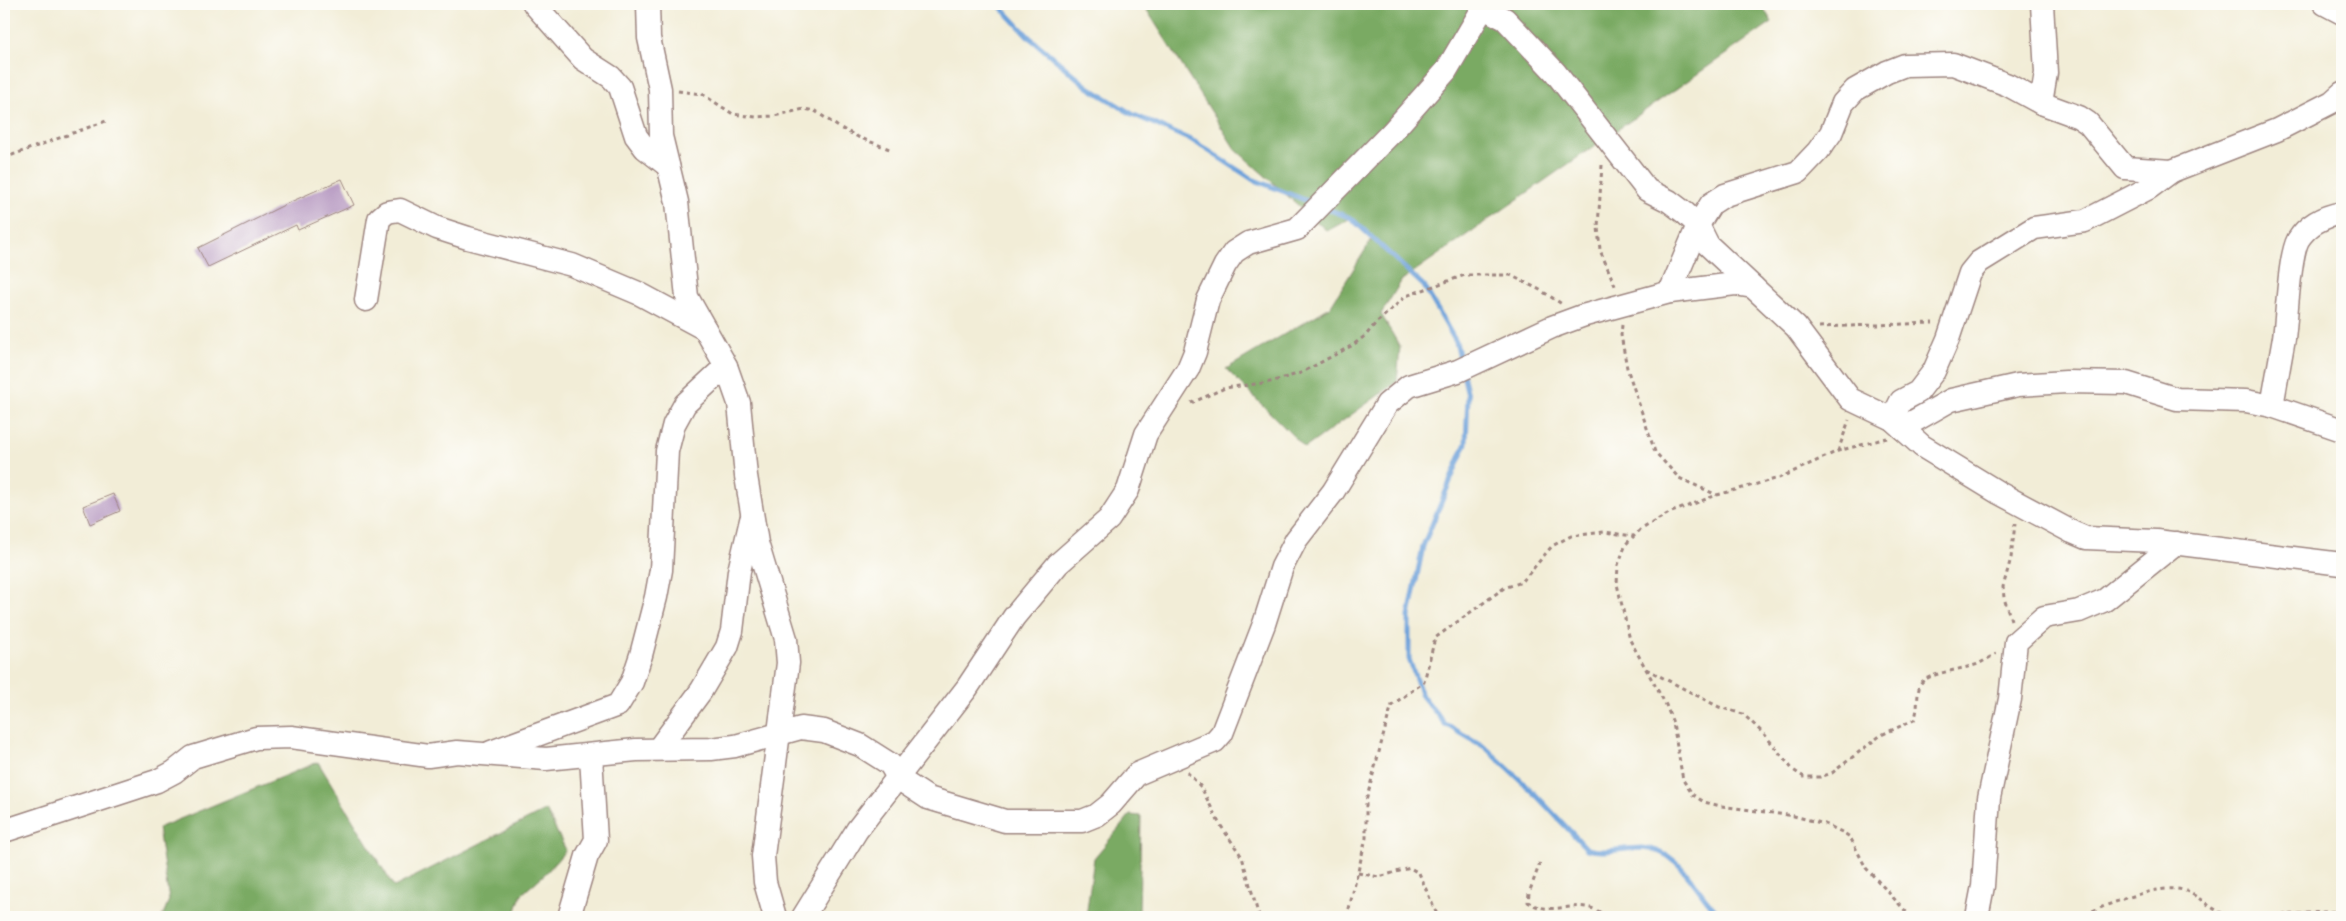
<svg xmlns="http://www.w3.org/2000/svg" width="2346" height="921" font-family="Caveat,sans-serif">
	<rect width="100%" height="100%" fill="#fdfcf7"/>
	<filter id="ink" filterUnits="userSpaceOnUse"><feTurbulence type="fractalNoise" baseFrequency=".02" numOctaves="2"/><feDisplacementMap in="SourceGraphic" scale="10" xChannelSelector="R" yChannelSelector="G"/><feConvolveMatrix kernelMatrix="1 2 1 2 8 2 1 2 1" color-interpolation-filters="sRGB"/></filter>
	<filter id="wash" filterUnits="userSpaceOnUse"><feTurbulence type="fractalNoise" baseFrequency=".0096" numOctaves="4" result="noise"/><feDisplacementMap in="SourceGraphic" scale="20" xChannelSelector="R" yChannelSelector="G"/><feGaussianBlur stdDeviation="1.12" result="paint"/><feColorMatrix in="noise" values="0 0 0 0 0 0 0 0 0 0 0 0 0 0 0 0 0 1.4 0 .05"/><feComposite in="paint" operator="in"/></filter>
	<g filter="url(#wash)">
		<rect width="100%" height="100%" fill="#f2edd7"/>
		<g fill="#7aaa64" stroke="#626448">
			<polygon points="1143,4 1761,4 1772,22 1402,280 1381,314 1400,347 1397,382 1305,448 1226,369 1330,307 1372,239 1351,218 1327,231 1235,149"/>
			<polygon points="318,762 394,887 546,810 566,850 547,872 521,895 514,917 162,917 169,900 158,828"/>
			<polygon points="1130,815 1141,816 1139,917 1086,917 1094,858"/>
		</g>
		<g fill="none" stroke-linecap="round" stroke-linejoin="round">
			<g stroke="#6ea2da" stroke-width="5">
				<polyline points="998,4 1029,37 1088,87 1132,114 1195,142 1252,179 1315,204"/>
				<polyline points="1325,208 1351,218 1424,286 1456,342 1461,363"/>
				<path d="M 1463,374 L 1468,395 L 1466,443 L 1423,546 L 1409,616 L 1409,659 L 1422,696 L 1445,724 L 1485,747 L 1533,792 L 1587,849 C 1605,854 1623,848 1642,848 C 1684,850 1695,894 1722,917"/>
			</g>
		</g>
		<g id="blocks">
			<g fill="#b99dc4">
				<polygon points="342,179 354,205 298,230 296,225 208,267 198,248 286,204"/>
				<polygon points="113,494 120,511 90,524 83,506"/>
			</g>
		</g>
	</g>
	<g filter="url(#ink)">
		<use href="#blocks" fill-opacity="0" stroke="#9e8681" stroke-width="1"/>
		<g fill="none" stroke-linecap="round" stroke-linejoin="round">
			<defs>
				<g id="minor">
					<polyline points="534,4 583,59 611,77 620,87 636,136 645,148 668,166"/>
					<polyline points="648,4 649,38 660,89 661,136 677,202 687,297 726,366 739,403 746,476 757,543 786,639 788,663 763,856 765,882 775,917"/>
					<polyline points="1480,4 1483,8 1505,19 1555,72 1647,190 1669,201 1685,213 1698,225 1708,245 1753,287"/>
					<polyline points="2042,4 2046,73 2041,103 2079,117 2088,123 2125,168 2172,171 2277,130 2332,102 2342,93"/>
					<polyline points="2325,4 2342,13"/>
					<polyline points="1670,292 1698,225 1711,204 1725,195 1798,172 1818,151 1831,133 1843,103 1855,90 1887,72 1905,65 1953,64 2008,85 2041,103"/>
					<polyline points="366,300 379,219 387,212 400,210 437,228 468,238 572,265 638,293 705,329"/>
					<path d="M 2272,406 C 2276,383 2280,361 2284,338 C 2287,316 2289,257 2298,240 C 2308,224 2325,216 2342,213"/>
					<polyline points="1892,419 1901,401 1918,392 1934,371 1948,339 1970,273 1979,262 2034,228 2085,221 2149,188 2172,171"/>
					<polyline points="1902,428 1951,400 2018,385 2066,382 2126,383 2177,399 2246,401 2272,406 2342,430"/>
					<polyline points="659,748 701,691 727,647 732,631 739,571 751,520"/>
					<polyline points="491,752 618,705 632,682 641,655 656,597 661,570 667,451 674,424 685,404 726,366"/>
					<polyline points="4,831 157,781 174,772 193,757 256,738 291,737 428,756 457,752 546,759 636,750 711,749 735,746 801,728 824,731 860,745 890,764 899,779 928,798 1005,821 1082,821 1097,815 1111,804 1137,774 1215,741 1222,733 1264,624 1282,567 1296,540 1333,492 1387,404 1409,386 1458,371 1552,327 1582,316 1670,292 1735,284 1753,287 1796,327 1850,399 1892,419 1922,446 1999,493 2072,532 2086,538 2156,541 2342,564"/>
					<polyline points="569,917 587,856 596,840 591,756"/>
					<polyline points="803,917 857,830 967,688 1014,617 1058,564 1109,519 1128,490 1146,434 1188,369 1195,352 1208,300 1225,265 1234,252 1248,243 1297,229 1392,132 1446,71 1483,8 1491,4"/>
					<polyline points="1977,917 1983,886 1989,798 2010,699 2016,642 2044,617 2079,611 2105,600 2176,543"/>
				</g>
			</defs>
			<use href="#minor" stroke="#9e8681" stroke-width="25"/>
			<g stroke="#9e8681" stroke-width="3" stroke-dasharray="4 4" stroke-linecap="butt">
				<polyline points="678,91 702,94 733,114 756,117 774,116 804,109 815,111 837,126 858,137 892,150"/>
				<polyline points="4,158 106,121"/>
				<polyline points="1602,165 1598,227 1600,250 1616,288"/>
				<polyline points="1622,325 1621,335 1627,368 1655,452 1679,478 1717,495"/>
				<polyline points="1819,327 1933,323"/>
				<polyline points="1191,403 1225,388 1270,382 1301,373 1353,345 1366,335 1375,324 1406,296 1465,275 1510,275 1540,290 1562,304"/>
				<polyline points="1887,438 1838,451 1779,478 1717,495 1669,513 1640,530 1626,544 1618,565 1617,584 1630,640 1666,705 1673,723 1683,780 1693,795 1704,802 1721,806 1794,816 1825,824 1842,832 1850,837 1866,868 1911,917"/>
				<polyline points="1838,451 1849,420"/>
				<polyline points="2011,620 2004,598 2003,587 2011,558 2015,524"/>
				<path d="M 1646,669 L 1719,707 L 1743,714 L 1765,735 L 1793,770 L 1804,777 L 1820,777 L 1832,773 L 1881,735 L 1914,720 C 1919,709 1916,697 1920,685 C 1924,673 1966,669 1978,664 C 1984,661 1990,657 1996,654"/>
				<polyline points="1187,772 1201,787 1219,823 1242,857 1259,917"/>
				<path d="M 1540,863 L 1529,893 L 1528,902 C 1531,904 1535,906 1539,907 C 1561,913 1587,897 1605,917"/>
				<polyline points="1358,873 1379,877 1410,868 1419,873 1438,917"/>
				<polyline points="1347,917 1366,838 1366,801 1388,718 1392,705 1424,682 1435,638 1504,588 1522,582 1552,546 1571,536 1604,532 1633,536"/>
				<path d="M 2078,917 C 2102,907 2161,881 2186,891 C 2202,898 2217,915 2234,917"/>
				<polyline points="2250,917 2342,911"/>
			</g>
			<use href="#minor" stroke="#fff" stroke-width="22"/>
		</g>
	</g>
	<rect width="2346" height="921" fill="none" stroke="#fdfcf7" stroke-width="20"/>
</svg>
